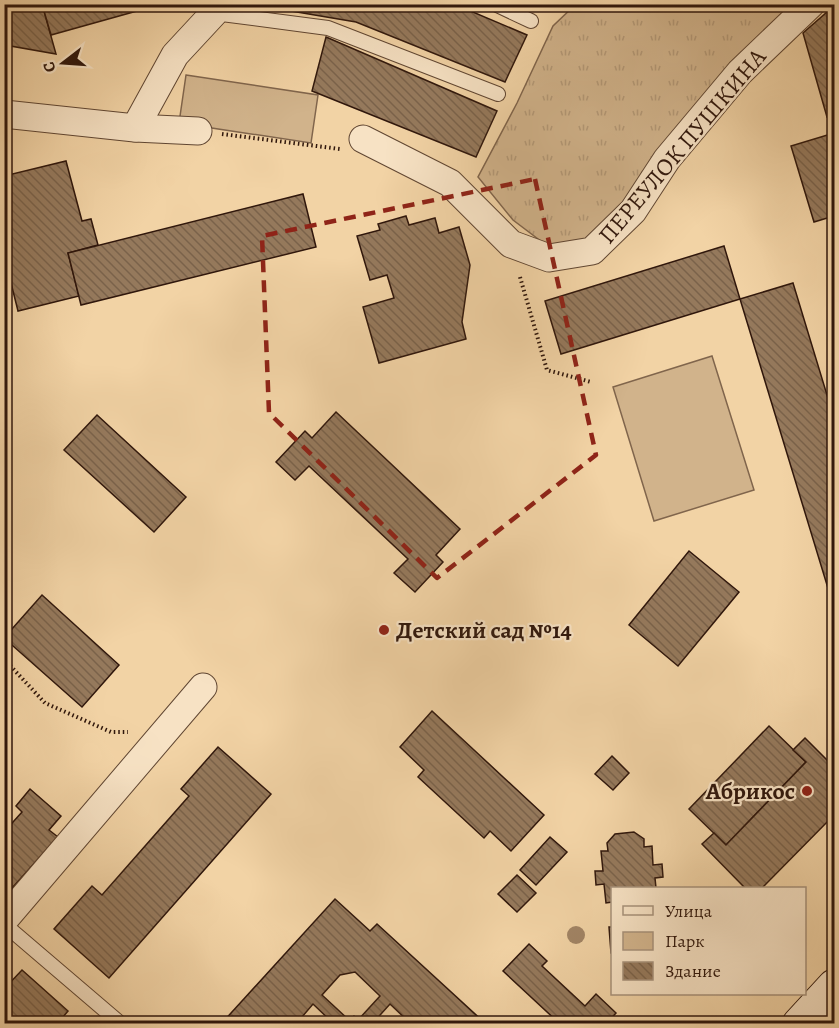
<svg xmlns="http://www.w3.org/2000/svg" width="839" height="1028" font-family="Alegreya,serif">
	<defs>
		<pattern id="grass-tufts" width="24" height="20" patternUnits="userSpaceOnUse" patternTransform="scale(1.5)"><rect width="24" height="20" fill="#d1b38b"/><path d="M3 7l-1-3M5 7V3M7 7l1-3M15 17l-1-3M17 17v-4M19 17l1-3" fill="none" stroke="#b49977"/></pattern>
		<pattern id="building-back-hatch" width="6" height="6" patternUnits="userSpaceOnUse" patternTransform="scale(1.5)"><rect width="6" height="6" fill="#95795c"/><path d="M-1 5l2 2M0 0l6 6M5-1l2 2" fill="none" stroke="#7a624a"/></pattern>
	</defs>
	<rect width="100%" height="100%" fill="#f2d3a5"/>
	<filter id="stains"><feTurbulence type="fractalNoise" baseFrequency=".00333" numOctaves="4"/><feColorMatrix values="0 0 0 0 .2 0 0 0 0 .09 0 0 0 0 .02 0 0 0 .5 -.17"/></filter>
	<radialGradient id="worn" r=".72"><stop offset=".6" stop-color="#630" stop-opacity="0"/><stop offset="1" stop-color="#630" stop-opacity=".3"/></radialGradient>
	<polygon fill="url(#grass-tufts)" stroke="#80654c" stroke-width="1.5" points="575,5 795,5 624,207 585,241 550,248 513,220 478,177 517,103 553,26"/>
	<g fill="#d1b38b" stroke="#80654c" stroke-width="1.5">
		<polygon points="186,75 318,95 311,143 179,123"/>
		<polygon points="712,356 754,490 654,521 613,387"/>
	</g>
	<g fill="url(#building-back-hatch)" stroke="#30170c" stroke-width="1.5" fill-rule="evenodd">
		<polygon points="13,4 42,4 56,54 5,45 4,25"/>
		<polygon points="42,4 162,4 51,35"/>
		<polygon points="250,4 454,4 527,35 505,82 356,22"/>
		<polygon points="834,6 834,115 827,117 803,33"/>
		<polygon points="326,37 497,111 476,157 312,91"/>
		<polygon points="834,133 834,216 814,222 791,146"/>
		<polygon points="66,161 82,221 91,219 98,245 68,253 79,296 18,311 4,255 4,176"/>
		<polygon points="303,194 316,247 81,305 68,253"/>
		<polygon points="406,216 409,225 435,218 439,233 459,227 470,265 462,322 466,339 379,363 363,307 394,298 387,275 370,280 357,236 380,230 378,224"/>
		<polygon points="724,246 740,299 561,354 545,301"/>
		<polygon points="793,283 834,418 834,608 740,299"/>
		<polygon points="336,412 460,529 436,555 443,562 415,592 394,573 408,559 309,466 295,480 276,462 305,431 312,438"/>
		<polygon points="97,415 186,497 154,532 64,450"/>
		<polygon points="689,551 739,592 678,666 629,625"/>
		<polygon points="42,595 119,665 82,707 4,638"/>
		<polygon points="432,711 544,815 511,851 490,831 484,838 418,777 424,770 400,747"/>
		<polygon points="769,726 806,762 726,845 689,809"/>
		<polygon points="805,738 834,767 834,815 762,888 745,888 702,844 714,833 726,845 806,762 793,750"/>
		<polygon points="218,747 271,794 109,978 54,929 92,886 102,895 189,796 181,789"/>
		<polygon points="612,756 629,773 613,790 595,774"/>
		<polygon points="30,789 61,816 49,830 58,837 4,897 4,832 22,812 16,806"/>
		<polygon points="634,832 644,839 644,847 652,846 653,865 662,864 663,877 655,878 656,888 612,888 612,902 606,903 604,884 596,885 595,871 603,871 601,851 608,851 607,843 615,834"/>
		<polygon points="550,837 567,852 536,885 520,870"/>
		<polygon points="517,875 536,893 517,912 498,894"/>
		<path d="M 335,899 L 370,931 L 377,924 L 486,1024 L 411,1024 L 390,1004 L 372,1024 L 334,1024 L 313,1004 L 296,1024 L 221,1024 ZM 355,972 L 380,996 L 358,1020 L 354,1016 L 350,1021 L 322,995 L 340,975 Z"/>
		<polygon points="609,927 612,927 612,953 611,953"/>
		<polygon points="529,944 547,961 542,966 585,1006 596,994 616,1013 606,1024 560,1024 503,971"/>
		<polygon points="22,970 68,1011 57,1024 4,1024 4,989"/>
	</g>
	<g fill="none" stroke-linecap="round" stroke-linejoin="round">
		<defs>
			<g id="lane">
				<polyline points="495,4 531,21"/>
				<polyline points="214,13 328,28 498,94"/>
				<polyline points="4,924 121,1024"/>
			</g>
			<g id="street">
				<polyline points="4,114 135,128 198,131"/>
				<polyline points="135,128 175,55 214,13 219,4"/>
				<polyline points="363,139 450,183 511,244 549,258 592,251 633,211 667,159 740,72 811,4"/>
				<polyline points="4,920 203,687"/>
			</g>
			<polyline id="secondary" points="799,1024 834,986"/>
		</defs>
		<use href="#lane" stroke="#604632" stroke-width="16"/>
		<use href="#street" stroke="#604632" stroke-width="29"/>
		<use href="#secondary" stroke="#30170c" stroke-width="35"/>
		<g stroke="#30170c" stroke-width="4" stroke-dasharray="1.5 3" stroke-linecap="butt">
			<polyline points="222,134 340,149"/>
			<polyline points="520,277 547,370 591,382"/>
			<polyline points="4,659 45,703 111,732 128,732"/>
			<polyline points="828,704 834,702"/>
		</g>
		<use href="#lane" stroke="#f7e2c4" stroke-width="14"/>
		<use href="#street" stroke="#f7e2c4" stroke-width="27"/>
		<use href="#secondary" stroke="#f7e2c4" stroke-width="33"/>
	</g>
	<circle fill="#a28566" cx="576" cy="935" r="9"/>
	<path fill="none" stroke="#8f2418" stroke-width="4.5" stroke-dasharray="12 8" stroke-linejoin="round" d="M 535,179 L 596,455 L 437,578 L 269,413 L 262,236 Z"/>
	<g fill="#8f2418" stroke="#f7e2c4" stroke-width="2">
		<circle cx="384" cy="630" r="6"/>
		<circle cx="807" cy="791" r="6"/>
	</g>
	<g text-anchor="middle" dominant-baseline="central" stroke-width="4.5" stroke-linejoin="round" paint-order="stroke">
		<g font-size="24" fill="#30170c" stroke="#f7e2c4">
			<text transform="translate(682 146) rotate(-50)">ПЕРЕУЛОК ПУШКИНА</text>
		</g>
		<g font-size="24" font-weight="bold" fill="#30170c" stroke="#f7e2c4" text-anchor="start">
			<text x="396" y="630">Детский сад №14</text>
			<text x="795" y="791" text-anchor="end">Абрикос</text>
		</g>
	</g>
	<rect width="839" height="1028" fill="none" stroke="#f2d3a5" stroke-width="24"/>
	<rect x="6" y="6" width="827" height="1016" fill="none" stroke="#30170c" stroke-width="3"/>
	<rect x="12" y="12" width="815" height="1004" fill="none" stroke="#30170c" stroke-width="1.5"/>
	<rect x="611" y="887" width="195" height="108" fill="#f7e2c4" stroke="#a7917a" stroke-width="1.5"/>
	<rect x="623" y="906" width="30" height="9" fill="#f7e2c4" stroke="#a7917a" stroke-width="1.5"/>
	<text x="665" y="917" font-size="18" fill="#30170c">Улица</text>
	<rect x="623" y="932" width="30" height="18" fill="#d1b38b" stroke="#a7917a" stroke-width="1.5"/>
	<text x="665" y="947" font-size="18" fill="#30170c">Парк</text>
	<rect x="623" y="962" width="30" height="18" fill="url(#building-back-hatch)" stroke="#a7917a" stroke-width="1.5"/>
	<text x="665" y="977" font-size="18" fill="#30170c">Здание</text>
	<g transform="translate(63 63) rotate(253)" stroke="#f7e2c4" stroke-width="4.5" paint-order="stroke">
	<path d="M0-4.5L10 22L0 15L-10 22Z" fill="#30170c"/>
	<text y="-9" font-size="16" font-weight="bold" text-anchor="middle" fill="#30170c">С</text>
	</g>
	<rect width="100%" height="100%" filter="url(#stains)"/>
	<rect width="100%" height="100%" fill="url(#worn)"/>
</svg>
